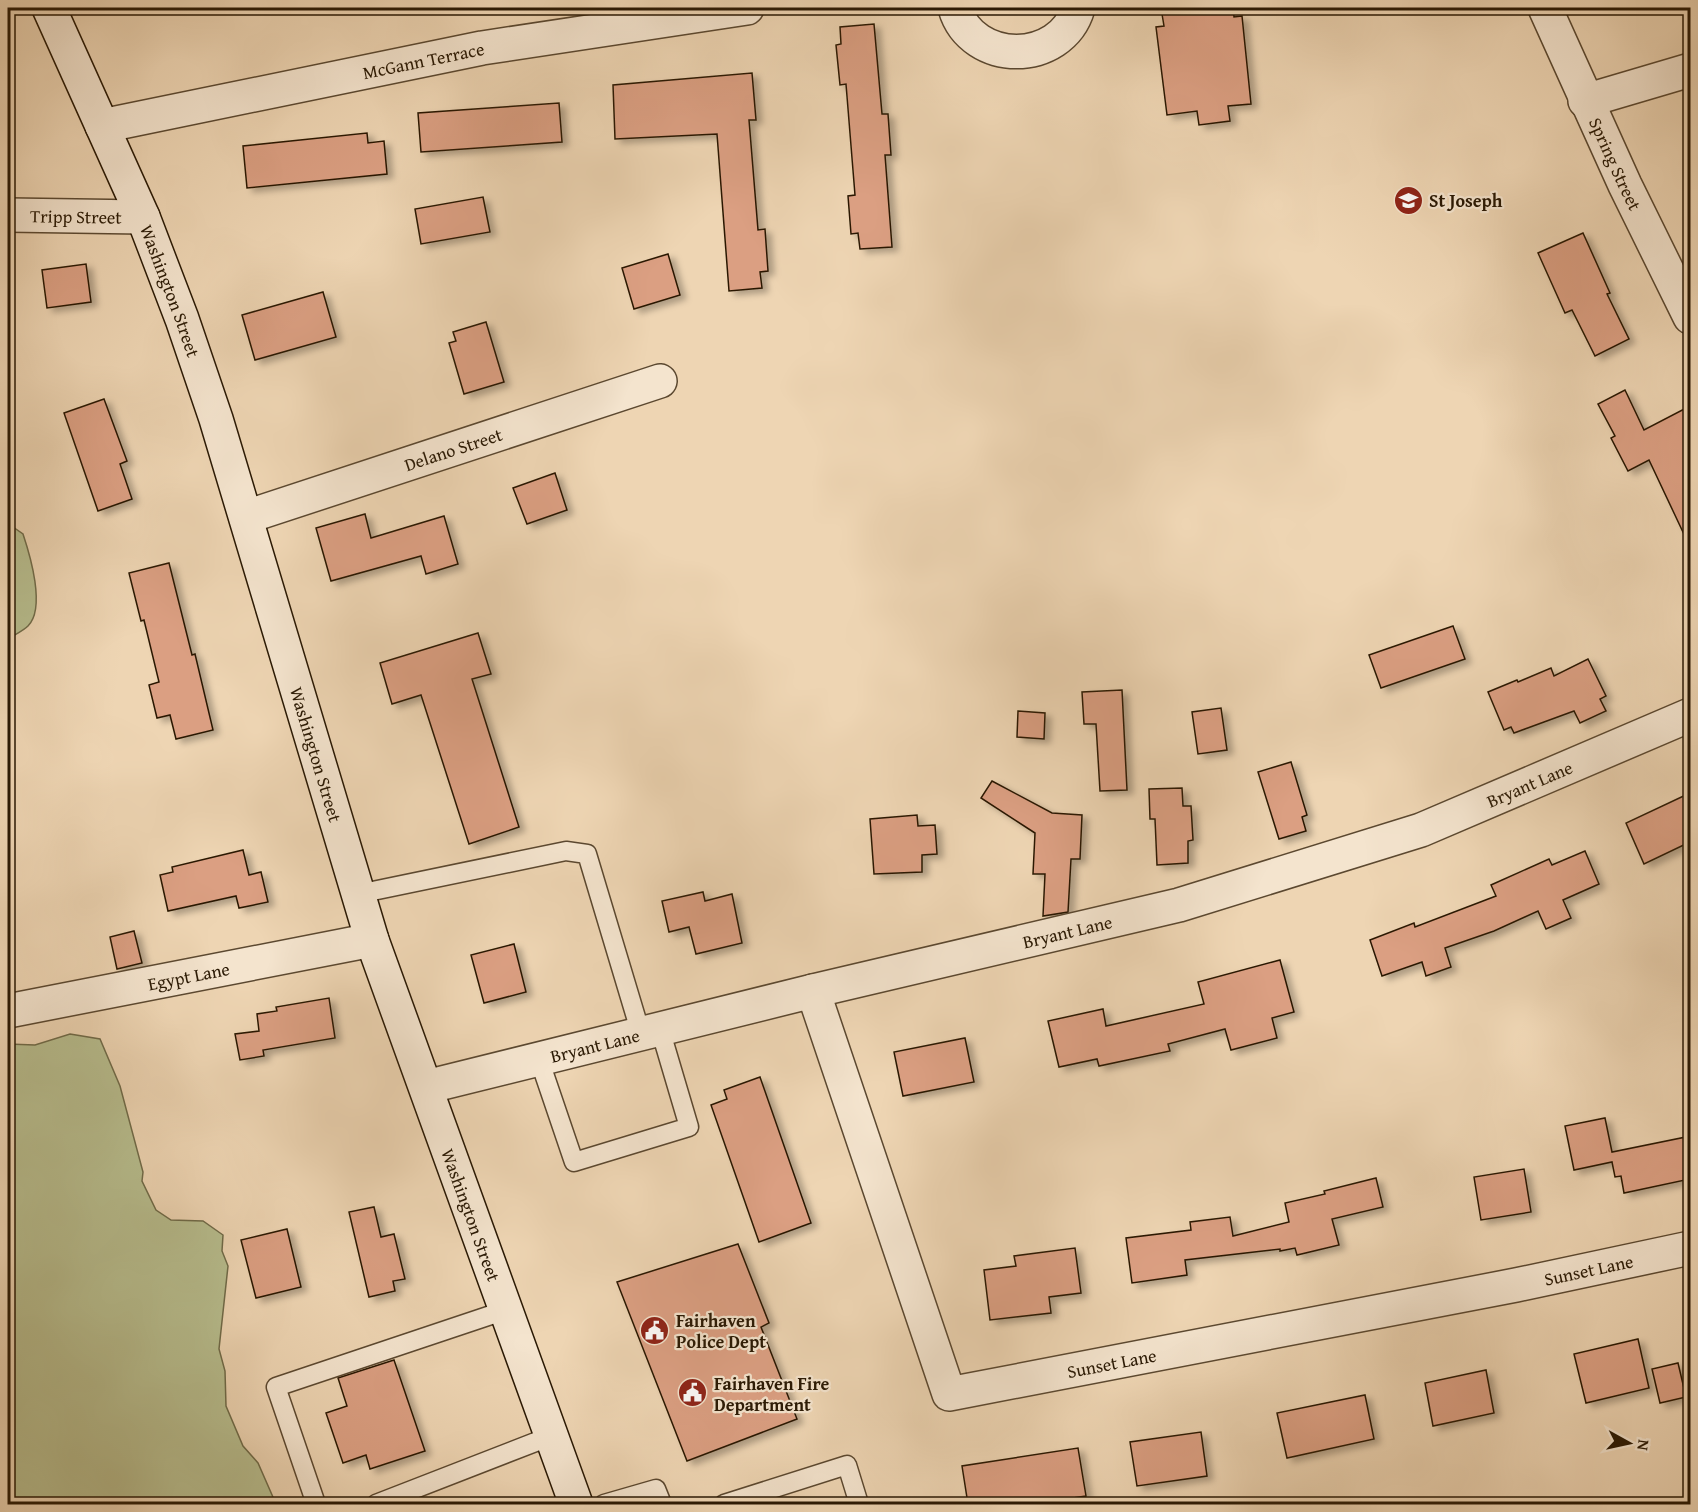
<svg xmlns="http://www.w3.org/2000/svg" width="1698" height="1512" font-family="'Gentium Book Plus',serif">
	<defs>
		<filter id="shadow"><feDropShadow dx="6" dy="4" stdDeviation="3" flood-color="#0004"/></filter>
	</defs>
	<rect width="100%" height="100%" fill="#eed5b3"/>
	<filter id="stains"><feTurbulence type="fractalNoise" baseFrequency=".00333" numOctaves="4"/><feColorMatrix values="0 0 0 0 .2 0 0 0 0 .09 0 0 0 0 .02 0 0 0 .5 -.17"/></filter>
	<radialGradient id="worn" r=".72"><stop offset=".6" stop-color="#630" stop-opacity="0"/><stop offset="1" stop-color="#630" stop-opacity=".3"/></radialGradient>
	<g fill="#b7bd8e" stroke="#706b49" stroke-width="1.5">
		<path d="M 13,527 L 23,534 C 30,555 46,608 28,626 C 23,631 14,635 8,639 L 8,528 Z"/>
		<polygon points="70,1034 100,1039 120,1086 143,1172 142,1181 156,1210 171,1220 203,1221 223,1235 222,1251 228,1266 219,1349 225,1371 226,1406 243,1446 258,1463 276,1504 8,1504 8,1044 35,1045"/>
	</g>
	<g fill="#db9f82" stroke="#2a1904" stroke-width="1.5" filter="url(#shadow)">
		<polygon points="1161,8 1233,8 1234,17 1242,16 1251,104 1228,106 1230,121 1199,125 1197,111 1167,115 1156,27 1164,26"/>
		<polygon points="874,24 882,114 888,114 891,155 885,155 892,247 860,249 858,233 851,234 848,196 855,195 846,84 840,85 836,45 841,44 840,27"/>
		<polygon points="752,73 756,120 749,120 758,230 765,229 768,271 760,272 762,288 729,291 717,134 615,139 613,85"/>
		<polygon points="559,103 562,142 421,152 418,113"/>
		<polygon points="367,133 368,143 384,141 387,174 247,188 243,146"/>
		<polygon points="483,197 490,232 421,244 415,209"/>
		<polygon points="1583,233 1610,293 1607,294 1629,339 1595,356 1572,310 1565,313 1538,253"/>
		<polygon points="668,254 680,295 634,309 622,268"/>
		<polygon points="86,264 91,302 47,308 42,270"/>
		<polygon points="323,292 336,337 255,360 242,315"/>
		<polygon points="486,322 504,382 464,394 449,343 456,341 453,332"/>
		<polygon points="1625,390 1644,430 1690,406 1690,547 1649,460 1628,471 1611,438 1615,436 1598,404"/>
		<polygon points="104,399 127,461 120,464 132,499 98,511 64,413"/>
		<polygon points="555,473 567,510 527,524 513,488"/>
		<polygon points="365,514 371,538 444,516 458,564 426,574 421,556 331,581 316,528"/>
		<polygon points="169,563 192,655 195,654 213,730 176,739 170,715 157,718 149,685 159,682 144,620 141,621 129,573"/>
		<polygon points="1453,626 1465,659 1381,688 1369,655"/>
		<polygon points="478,633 491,674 472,679 519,827 469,844 421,695 392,704 380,663"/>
		<polygon points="1588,659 1606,696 1600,699 1606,711 1580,723 1574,711 1514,733 1511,727 1504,730 1488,692 1517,680 1518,682 1551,668 1554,676"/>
		<polygon points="1122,690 1127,790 1100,791 1096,724 1084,724 1082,692"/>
		<polygon points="1221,708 1227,750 1198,754 1192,712"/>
		<polygon points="1018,711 1045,713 1044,739 1017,737"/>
		<polygon points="1291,762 1307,815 1302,817 1306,831 1279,839 1258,772"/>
		<polygon points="992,781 1052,813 1082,815 1080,859 1071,859 1068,912 1043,916 1045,874 1033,874 1035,833 981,798"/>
		<polygon points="1182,788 1183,806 1191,806 1193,840 1188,841 1188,863 1157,865 1155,819 1150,819 1149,789"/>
		<polygon points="1690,793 1690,842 1644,864 1626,823"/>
		<polygon points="917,815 918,826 935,825 937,854 922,855 922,872 874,874 870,819"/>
		<polygon points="243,850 249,875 261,872 268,902 239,908 236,896 168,911 160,875 173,872 172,867"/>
		<polygon points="1585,851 1599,884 1563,900 1571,918 1546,929 1538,911 1494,931 1445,948 1451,967 1426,976 1422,962 1382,976 1370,940 1414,923 1415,927 1496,896 1491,885 1549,859 1552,865"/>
		<polygon points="703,892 705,901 732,894 742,943 696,954 689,927 669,932 662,901"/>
		<polygon points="134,931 142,963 117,969 110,937"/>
		<polygon points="514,944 526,992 484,1003 471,955"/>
		<polygon points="1280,960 1294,1012 1272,1018 1277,1038 1231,1050 1225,1029 1168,1044 1170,1051 1099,1066 1097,1059 1059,1067 1048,1021 1103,1009 1106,1026 1204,1004 1198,982"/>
		<polygon points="329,998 335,1038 263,1050 264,1056 240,1060 235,1034 259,1031 257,1014 277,1011 276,1007"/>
		<polygon points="965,1038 974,1082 903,1096 894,1052"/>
		<polygon points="760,1077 811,1223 759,1242 711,1105 727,1099 724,1090"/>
		<polygon points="1605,1118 1612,1152 1686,1137 1690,1158 1690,1179 1624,1193 1621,1176 1615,1177 1612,1162 1574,1170 1565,1126"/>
		<polygon points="1524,1169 1531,1212 1481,1220 1474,1177"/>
		<polygon points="1376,1178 1383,1207 1332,1219 1339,1245 1297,1255 1295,1248 1280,1251 1280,1249 1185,1260 1187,1275 1132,1283 1126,1238 1191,1230 1190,1222 1230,1217 1233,1236 1289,1222 1285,1203 1325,1194 1324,1191"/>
		<polygon points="374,1207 381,1237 394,1234 405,1279 393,1281 395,1291 369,1297 349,1212"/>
		<polygon points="287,1229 301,1287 256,1298 241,1240"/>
		<polygon points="738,1244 769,1323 761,1327 797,1419 687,1461 617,1282"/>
		<polygon points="1075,1248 1081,1293 1049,1297 1051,1313 990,1320 984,1270 1016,1266 1014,1256"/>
		<polygon points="1638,1339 1649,1388 1586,1403 1574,1354"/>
		<polygon points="394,1360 425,1451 370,1469 366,1455 343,1463 326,1413 347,1406 338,1378"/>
		<polygon points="1678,1363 1686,1397 1660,1403 1652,1369"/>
		<polygon points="1486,1370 1494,1413 1433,1426 1425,1383"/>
		<polygon points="1365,1395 1374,1439 1287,1458 1277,1413"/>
		<polygon points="1201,1432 1207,1476 1137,1486 1130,1442"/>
		<polygon points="1078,1448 1086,1496 1033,1504 968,1504 962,1466"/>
	</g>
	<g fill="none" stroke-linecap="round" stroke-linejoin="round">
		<defs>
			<g id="service">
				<polyline points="358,894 566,851 587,854 641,1034"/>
				<polyline points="539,1059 574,1162 689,1127 660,1029"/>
				<polyline points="316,1504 276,1387 506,1310"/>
				<polyline points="376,1504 551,1436"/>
				<polyline points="604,1504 656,1489 662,1504"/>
				<polyline points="724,1504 847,1465 859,1504"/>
			</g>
			<g id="minor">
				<path d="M 955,8 C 972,66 1061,66 1078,8"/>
				<path id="s1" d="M 1545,8 L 1625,185 L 1690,317"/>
				<polyline points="1585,101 1690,70"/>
				<path id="s2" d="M 102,126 L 482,48 L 747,8"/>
				<path id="s3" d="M 8,215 L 143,217"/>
				<path id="s4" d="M 246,517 L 660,381"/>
				<path id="s5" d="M 813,991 L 949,1394 L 1516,1285 L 1690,1248"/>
				<path id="s6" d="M 8,1011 L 372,940"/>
				<path id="s7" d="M 426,1087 L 813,991 L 1179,905 L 1421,830 L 1690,715"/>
			</g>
			<g id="secondary">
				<path id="s8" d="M 49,8 L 143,217 L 182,319 L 216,419 L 372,940 L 576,1504"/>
			</g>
		</defs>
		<use href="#service" stroke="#5b4830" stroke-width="21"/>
		<use href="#minor" stroke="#5b4830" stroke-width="36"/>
		<use href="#secondary" stroke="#2a1904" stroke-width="36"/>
		<use href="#service" stroke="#f4e4ce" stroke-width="18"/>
		<use href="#minor" stroke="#f4e4ce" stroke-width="33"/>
		<use href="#secondary" stroke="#f4e4ce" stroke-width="33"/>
	</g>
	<defs>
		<symbol id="school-disc" viewBox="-11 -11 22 22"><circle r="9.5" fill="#8f2418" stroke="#f4e4ce"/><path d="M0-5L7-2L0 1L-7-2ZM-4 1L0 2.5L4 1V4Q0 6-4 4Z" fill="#fff"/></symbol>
		<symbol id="civic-disc" viewBox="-11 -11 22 22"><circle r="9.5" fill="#8f2418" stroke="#f4e4ce"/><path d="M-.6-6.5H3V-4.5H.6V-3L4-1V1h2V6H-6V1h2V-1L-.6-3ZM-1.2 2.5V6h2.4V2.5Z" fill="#fff"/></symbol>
	</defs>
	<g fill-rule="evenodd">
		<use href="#school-disc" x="1392" y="184" width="33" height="33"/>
		<use href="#civic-disc" x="638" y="1314" width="33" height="33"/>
		<use href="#civic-disc" x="676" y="1376" width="33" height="33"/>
	</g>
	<g text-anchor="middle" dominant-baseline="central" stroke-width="4.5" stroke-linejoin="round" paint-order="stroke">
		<g font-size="18" fill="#2a1904" stroke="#f4e4ce">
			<text stroke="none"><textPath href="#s2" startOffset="328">McGann Terrace</textPath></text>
			<text stroke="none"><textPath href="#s1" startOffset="171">Spring Street</textPath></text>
			<text stroke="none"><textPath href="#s3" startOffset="68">Tripp Street</textPath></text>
			<text stroke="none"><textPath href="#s8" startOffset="308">Washington Street</textPath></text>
			<text stroke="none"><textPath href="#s4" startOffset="218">Delano Street</textPath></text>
			<text stroke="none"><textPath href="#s8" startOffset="794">Washington Street</textPath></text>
			<text stroke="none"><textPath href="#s7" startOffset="1146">Bryant Lane</textPath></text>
			<text stroke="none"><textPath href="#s7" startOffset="660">Bryant Lane</textPath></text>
			<text stroke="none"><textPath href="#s6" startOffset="184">Egypt Lane</textPath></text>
			<text stroke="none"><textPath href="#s7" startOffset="174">Bryant Lane</textPath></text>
			<text stroke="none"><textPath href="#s8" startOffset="1280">Washington Street</textPath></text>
			<text stroke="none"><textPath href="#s5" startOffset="1077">Sunset Lane</textPath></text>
			<text stroke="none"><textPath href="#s5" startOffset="591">Sunset Lane</textPath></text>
		</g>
		<g font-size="18" font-weight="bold" fill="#2a1904" stroke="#f4e4ce" text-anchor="start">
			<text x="1429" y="200">St Joseph</text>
			<text x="676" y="1320">Fairhaven<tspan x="676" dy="21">Police Dept</tspan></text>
			<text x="714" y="1383">Fairhaven Fire<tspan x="714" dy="21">Department</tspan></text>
		</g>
	</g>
	<rect width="1698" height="1512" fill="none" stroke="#eed5b3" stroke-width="30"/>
	<rect x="9" y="9" width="1680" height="1494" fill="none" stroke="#2a1904" stroke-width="3"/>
	<rect x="15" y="15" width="1668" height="1482" fill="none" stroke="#2a1904" stroke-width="1.5"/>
	<g transform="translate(1629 1443) rotate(98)" stroke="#f4e4ce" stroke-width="4.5" paint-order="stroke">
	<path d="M0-4.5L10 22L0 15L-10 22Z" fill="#2a1904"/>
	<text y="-9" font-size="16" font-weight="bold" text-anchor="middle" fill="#2a1904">N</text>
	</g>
	<rect width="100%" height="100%" filter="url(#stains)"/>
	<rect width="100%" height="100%" fill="url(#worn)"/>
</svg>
